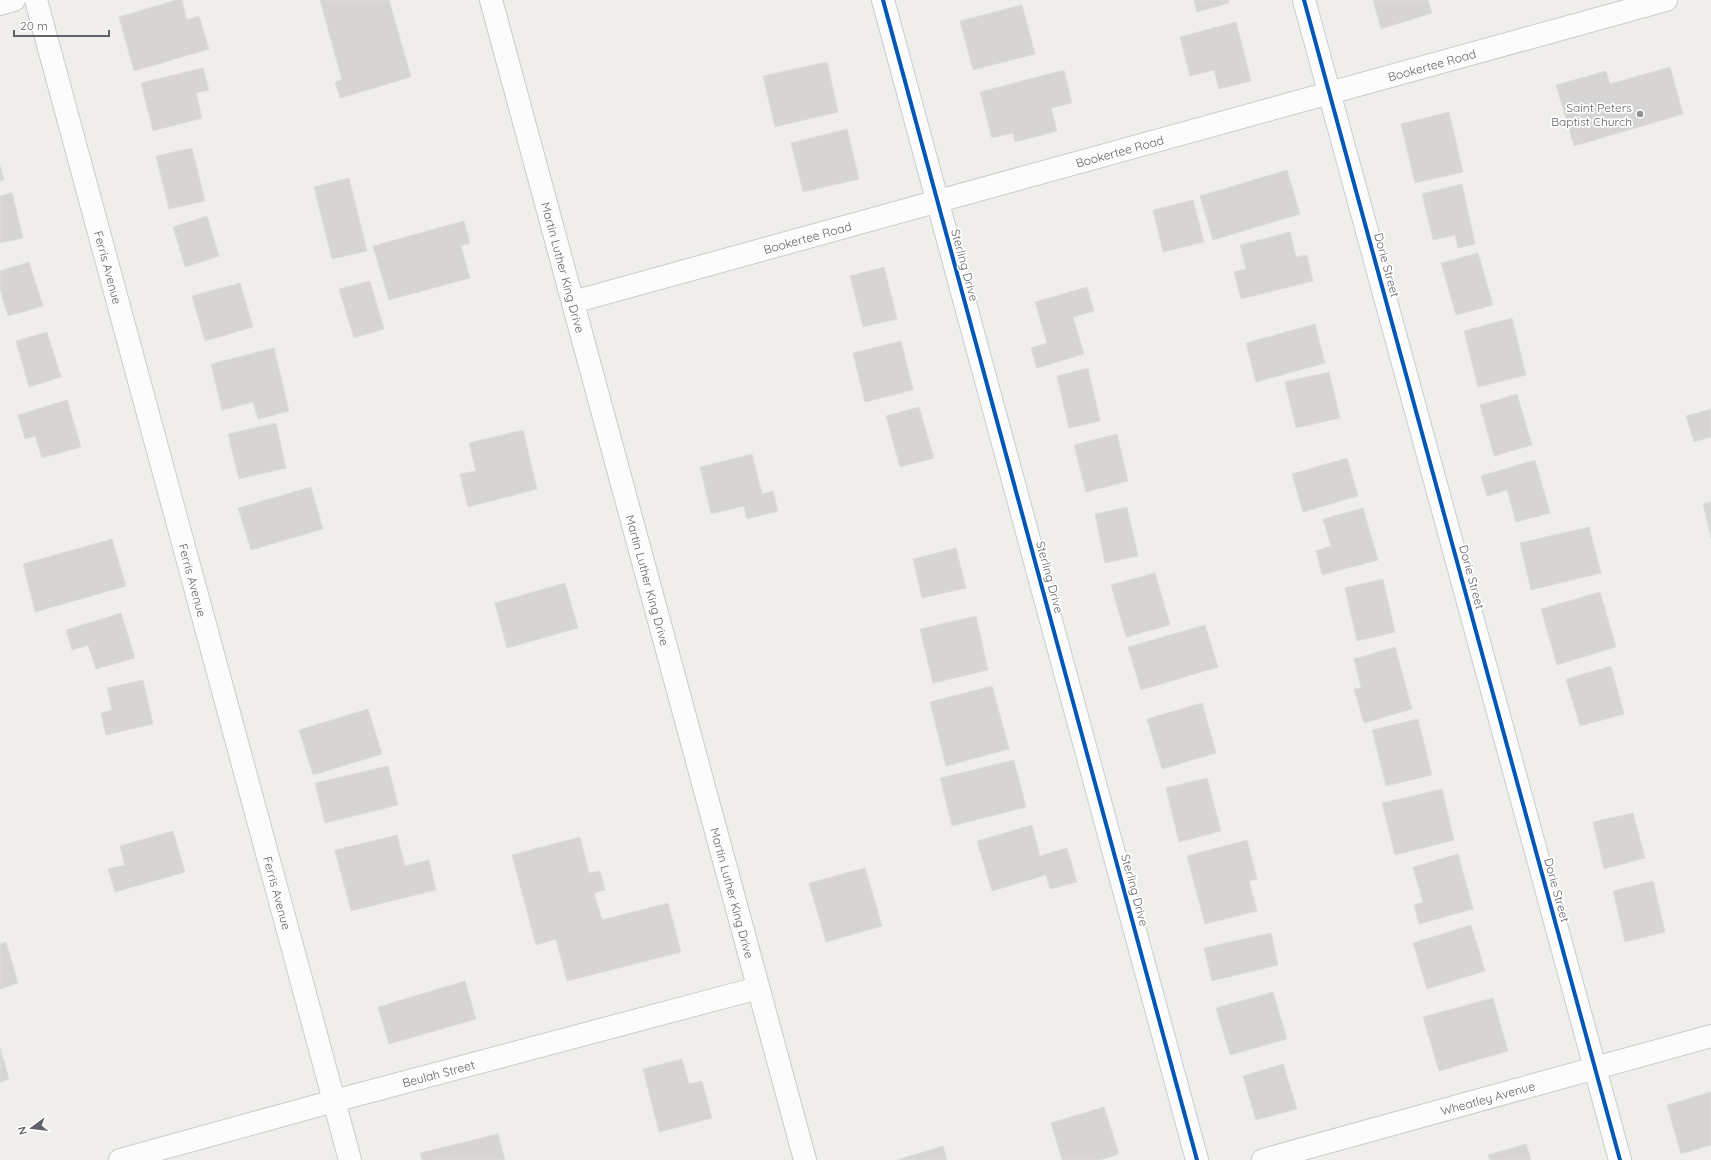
<svg xmlns="http://www.w3.org/2000/svg" width="1711" height="1160" font-family="Quicksand,sans-serif">
	<rect width="100%" height="100%" fill="#efeeea"/>
	<g fill="#d6d5d3" stroke="#deddd9">
		<polygon points="176,0 182,0 187,20 199,16 209,49 134,71 119,17"/>
		<polygon points="320,0 389,0 411,77 340,98 335,82 342,80"/>
		<polygon points="1194,0 1228,0 1229,3 1197,12"/>
		<polygon points="1373,0 1428,0 1432,13 1381,29"/>
		<polygon points="1022,5 1035,54 973,70 960,21"/>
		<polygon points="1236,22 1251,81 1219,89 1214,70 1190,76 1180,37"/>
		<polygon points="827,62 838,112 775,127 763,76"/>
		<polygon points="1670,67 1683,114 1574,146 1556,85 1606,71 1610,84"/>
		<polygon points="203,68 209,90 196,93 202,118 153,131 141,83"/>
		<polygon points="1064,70 1072,103 1051,108 1057,131 1015,142 1013,133 992,138 980,92"/>
		<polygon points="1449,112 1463,172 1415,183 1401,124"/>
		<polygon points="847,129 859,179 803,192 791,143"/>
		<polygon points="192,148 205,201 169,209 156,156"/>
		<polygon points="0,165 4,180 0,181"/>
		<polygon points="1287,170 1300,214 1213,240 1200,196"/>
		<polygon points="349,178 367,251 332,259 314,187"/>
		<polygon points="1462,184 1475,244 1458,248 1455,235 1433,240 1422,194"/>
		<polygon points="12,193 23,238 0,243 0,196"/>
		<polygon points="1193,200 1204,242 1163,252 1153,210"/>
		<polygon points="207,216 219,256 185,267 173,227"/>
		<polygon points="464,221 470,243 461,246 470,278 389,300 373,246"/>
		<polygon points="1290,232 1296,257 1307,255 1313,281 1241,299 1234,272 1246,269 1240,245"/>
		<polygon points="1478,253 1493,305 1456,315 1441,263"/>
		<polygon points="29,262 43,306 8,316 0,289 0,271"/>
		<polygon points="884,267 897,319 863,327 850,276"/>
		<polygon points="370,281 384,329 354,338 339,289"/>
		<polygon points="240,283 253,327 205,341 192,296"/>
		<polygon points="1087,287 1094,311 1073,317 1084,354 1037,368 1031,348 1047,343 1035,302"/>
		<polygon points="1512,318 1526,375 1478,387 1464,331"/>
		<polygon points="1315,324 1325,363 1256,382 1246,343"/>
		<polygon points="47,332 61,377 29,387 16,341"/>
		<polygon points="901,341 913,390 865,402 853,353"/>
		<polygon points="274,348 289,411 258,419 253,402 222,410 211,364"/>
		<polygon points="1088,368 1100,421 1069,428 1057,376"/>
		<polygon points="1329,372 1340,418 1296,428 1285,382"/>
		<polygon points="1517,394 1532,445 1494,456 1480,405"/>
		<polygon points="67,400 81,447 42,458 35,436 25,439 18,415"/>
		<polygon points="919,407 934,458 900,467 886,416"/>
		<polygon points="1711,409 1711,437 1694,442 1686,416"/>
		<polygon points="276,423 286,468 239,479 228,434"/>
		<polygon points="523,430 537,489 468,507 460,474 476,471 469,443"/>
		<polygon points="1117,434 1128,481 1086,492 1074,445"/>
		<polygon points="752,454 762,494 773,491 778,511 747,519 744,506 711,514 700,467"/>
		<polygon points="1347,458 1358,496 1303,512 1292,474"/>
		<polygon points="1535,460 1550,513 1516,522 1507,490 1487,496 1481,476"/>
		<polygon points="311,487 323,529 251,550 238,508"/>
		<polygon points="1711,502 1711,538 1703,504"/>
		<polygon points="1127,507 1138,556 1105,563 1095,514"/>
		<polygon points="1363,508 1378,560 1322,575 1316,551 1331,546 1323,519"/>
		<polygon points="1589,527 1601,573 1531,590 1520,543"/>
		<polygon points="112,539 126,586 35,612 23,564"/>
		<polygon points="956,548 966,588 922,598 913,559"/>
		<polygon points="1155,573 1170,625 1126,637 1111,585"/>
		<polygon points="1383,579 1395,632 1357,641 1345,588"/>
		<polygon points="565,583 578,628 507,648 495,603"/>
		<polygon points="1600,592 1616,647 1557,665 1541,609"/>
		<polygon points="121,613 135,658 96,669 88,645 72,650 66,630"/>
		<polygon points="976,616 988,670 933,683 920,629"/>
		<polygon points="1205,625 1218,667 1141,690 1128,647"/>
		<polygon points="1395,647 1412,709 1364,723 1354,689 1361,688 1354,659"/>
		<polygon points="1611,666 1624,714 1580,726 1566,679"/>
		<polygon points="143,680 153,724 106,735 101,713 112,710 107,688"/>
		<polygon points="992,686 1009,749 946,766 930,702"/>
		<polygon points="1202,703 1216,753 1162,769 1147,719"/>
		<polygon points="368,709 382,754 313,775 299,730"/>
		<polygon points="1418,719 1432,775 1386,786 1372,730"/>
		<polygon points="1014,760 1026,807 952,826 940,778"/>
		<polygon points="388,766 398,805 325,823 315,783"/>
		<polygon points="1207,778 1221,831 1179,842 1166,788"/>
		<polygon points="1442,789 1454,840 1395,855 1382,803"/>
		<polygon points="1633,813 1645,858 1604,869 1593,822"/>
		<polygon points="1032,825 1040,856 1067,848 1077,882 1050,889 1046,875 992,891 977,841"/>
		<polygon points="173,831 185,872 115,892 108,869 125,865 120,846"/>
		<polygon points="397,835 405,866 429,860 436,890 351,911 335,850"/>
		<polygon points="580,837 589,873 600,871 605,890 594,893 602,920 668,903 681,952 567,981 556,939 536,945 512,855"/>
		<polygon points="1247,840 1257,879 1249,881 1257,911 1205,924 1187,856"/>
		<polygon points="1458,854 1473,909 1419,924 1414,905 1423,902 1413,867"/>
		<polygon points="865,868 882,926 826,942 809,883"/>
		<polygon points="1653,881 1665,932 1625,942 1613,891"/>
		<polygon points="1471,925 1485,971 1427,989 1413,943"/>
		<polygon points="1271,933 1278,965 1212,981 1204,948"/>
		<polygon points="6,942 18,983 0,989 0,944"/>
		<polygon points="465,981 476,1019 389,1044 378,1007"/>
		<polygon points="1273,992 1287,1039 1230,1055 1216,1008"/>
		<polygon points="1493,998 1508,1051 1439,1071 1423,1017"/>
		<polygon points="0,1048 9,1079 0,1082"/>
		<polygon points="682,1059 689,1084 702,1081 712,1118 659,1132 643,1069"/>
		<polygon points="1283,1064 1297,1109 1256,1120 1243,1076"/>
		<polygon points="1711,1092 1711,1145 1681,1154 1667,1105"/>
		<polygon points="1104,1107 1119,1154 1100,1160 1062,1160 1051,1123"/>
		<polygon points="498,1134 505,1160 422,1160 420,1153"/>
		<polygon points="1526,1144 1531,1160 1490,1160 1488,1155"/>
		<polygon points="943,1146 947,1160 897,1160"/>
	</g>
	<g fill="none" stroke-linecap="round" stroke-linejoin="round">
		<defs>
			<g id="street">
				<path id="s1" d="M 36,0 L 350,1160"/>
				<polyline points="883,0 1197,1160"/>
				<polyline points="1304,0 1620,1160"/>
				<polyline points="0,4 14,0"/>
				<path id="s2" d="M 573,302 L 1666,0"/>
				<path id="s3" d="M 120,1160 L 334,1101 L 758,988"/>
				<path id="s4" d="M 1263,1160 L 1711,1036"/>
			</g>
			<g id="secondary">
				<path id="s5" d="M 491,0 L 805,1160"/>
			</g>
		</defs>
		<use href="#street" stroke="#cbcccc" stroke-width="24"/>
		<use href="#secondary" stroke="#cacacb" stroke-width="24"/>
		<use href="#street" stroke="#fdfcfc" stroke-width="22"/>
		<use href="#secondary" stroke="#fdfcfc" stroke-width="22"/>
		<defs>
			<g id="cycleway">
				<polyline points="883,0 1197,1160"/>
				<polyline points="1304,0 1620,1160"/>
			</g>
		</defs>
		<use href="#cycleway" stroke="#fff" stroke-width="6"/>
		<use href="#cycleway" stroke="#0057b8" stroke-width="4"/>
	</g>
	<circle fill="#919496" stroke="#fff" stroke-width="1.5" cx="1640" cy="114" r="4"/>
	<g text-anchor="middle" dominant-baseline="central" stroke-width="3.5" stroke-linejoin="round" paint-order="stroke">
		<g font-size="12" fill="#5f6368" stroke="#fff">
			<text stroke="none"><textPath href="#s2" startOffset="891">Bookertee Road</textPath></text>
			<text stroke="none"><textPath href="#s2" startOffset="567">Bookertee Road</textPath></text>
			<text stroke="none"><textPath href="#s2" startOffset="243">Bookertee Road</textPath></text>
			<text transform="translate(965 265) rotate(75)">Sterling Drive</text>
			<text transform="translate(1387 265) rotate(75)">Dorie Street</text>
			<text stroke="none"><textPath href="#s1" startOffset="277">Ferris Avenue</textPath></text>
			<text stroke="none"><textPath href="#s5" startOffset="277">Martin Luther King Drive</textPath></text>
			<text transform="translate(1050 577) rotate(75)">Sterling Drive</text>
			<text transform="translate(1472 577) rotate(75)">Dorie Street</text>
			<text stroke="none"><textPath href="#s1" startOffset="601">Ferris Avenue</textPath></text>
			<text stroke="none"><textPath href="#s5" startOffset="601">Martin Luther King Drive</textPath></text>
			<text transform="translate(1135 890) rotate(75)">Sterling Drive</text>
			<text transform="translate(1557 890) rotate(75)">Dorie Street</text>
			<text stroke="none"><textPath href="#s1" startOffset="925">Ferris Avenue</textPath></text>
			<text stroke="none"><textPath href="#s5" startOffset="925">Martin Luther King Drive</textPath></text>
			<text stroke="none"><textPath href="#s3" startOffset="330">Beulah Street</textPath></text>
			<text stroke="none"><textPath href="#s4" startOffset="233">Wheatley Avenue</textPath></text>
		</g>
		<g font-size="12" fill="#5f6368" stroke="#fff" text-anchor="end">
			<text x="1632" y="107">Saint Peters<tspan x="1632" dy="14">Baptist Church</tspan></text>
		</g>
	</g>
	<g transform="translate(32 1128) rotate(255)" stroke="#ffffff" stroke-width="3" paint-order="stroke">
	<path d="M0-3L7 15L0 10L-7 15Z" fill="#5f6368"/>
	<text y="-6" font-size="11" font-weight="bold" text-anchor="middle" fill="#5f6368">N</text>
	</g>
	<path d="M14 30v6h95v-6" fill="none" stroke="#5f6368" stroke-width="2"/>
	<text x="20" y="30" font-size="12" fill="#5f6368" stroke="#ffffff" stroke-width="3" paint-order="stroke">20 m</text>
</svg>
